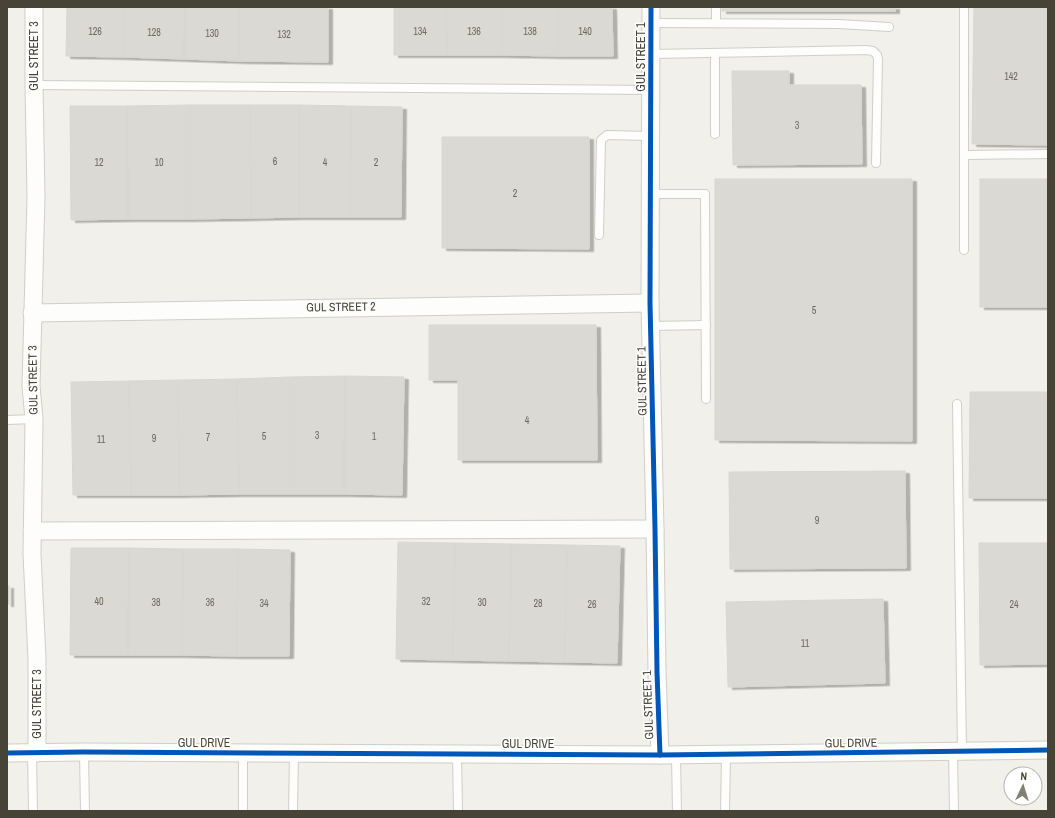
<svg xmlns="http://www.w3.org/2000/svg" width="1055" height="818" font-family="'Archivo Narrow',sans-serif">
	<defs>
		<filter id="shadow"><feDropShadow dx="4.5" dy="2.5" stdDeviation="0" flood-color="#0004"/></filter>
	</defs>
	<rect width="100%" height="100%" fill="#f1f0ea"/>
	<g fill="#dad9d3" stroke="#d9d7d0" filter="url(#shadow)">
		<polygon points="67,7 125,7 124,57 66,56"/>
		<polygon points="125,7 185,7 184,59 124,57"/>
		<polygon points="185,7 240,7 240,61 184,59"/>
		<polygon points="240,7 328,7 328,62 240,61"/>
		<polygon points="394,7 446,7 447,55 394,55"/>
		<polygon points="446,7 502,7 502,55 447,55"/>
		<polygon points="502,7 558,7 558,56 502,55"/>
		<polygon points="558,7 612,7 613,56 558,56"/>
		<rect x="722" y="7" width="173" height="4"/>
		<polygon points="974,7 1048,7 1048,145 972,144"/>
		<polygon points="732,71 789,71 789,85 861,85 862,164 733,165"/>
		<polygon points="190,105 250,105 251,218 190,219"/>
		<polygon points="190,105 190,219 128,219 127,106"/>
		<polygon points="250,105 299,105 299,217 251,218"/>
		<polygon points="299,105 351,106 350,217 299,217"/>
		<polygon points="70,106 127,106 128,219 71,220"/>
		<polygon points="351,106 402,107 401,217 350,217"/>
		<polygon points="442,137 589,137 589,249 442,248"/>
		<polygon points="715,179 912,179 912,441 715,440"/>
		<rect x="980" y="179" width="68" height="128"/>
		<polygon points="429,325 596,325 597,460 458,460 458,380 429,380"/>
		<polygon points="345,376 344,494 290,494 290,377"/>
		<polygon points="345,376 404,377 402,495 344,494"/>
		<polygon points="290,377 290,494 239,494 237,379"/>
		<polygon points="237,379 239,494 179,495 178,380"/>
		<polygon points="178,380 179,495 131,495 129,381"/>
		<polygon points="129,381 131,495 73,495 71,382"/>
		<polygon points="970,392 1048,392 1048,498 969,498"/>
		<polygon points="905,471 906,568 730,569 729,472"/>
		<polygon points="398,542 455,543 453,660 396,659"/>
		<polygon points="455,543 512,544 509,661 453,660"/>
		<polygon points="979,543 1048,543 1048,664 980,665"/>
		<polygon points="512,544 567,545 565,662 509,661"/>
		<polygon points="567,545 620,546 617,663 565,662"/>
		<polygon points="71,548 129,548 128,655 70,655"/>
		<polygon points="129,548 183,549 182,655 128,655"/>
		<polygon points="183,549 238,549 237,656 182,655"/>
		<polygon points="238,549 290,550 289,656 237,656"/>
		<rect x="7" y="586" width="2" height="18"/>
		<polygon points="883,599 885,683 728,687 726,602"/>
	</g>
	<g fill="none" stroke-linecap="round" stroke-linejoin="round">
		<defs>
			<g id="lane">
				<polyline points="716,7 716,23"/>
				<polyline points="964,7 964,250"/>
				<polyline points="651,23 839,24 889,27"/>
				<polyline points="652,54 866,50 873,51 877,55 878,59 876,163"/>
				<polyline points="34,85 651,90"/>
				<polyline points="715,134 715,53"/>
				<polyline points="964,155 1048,154"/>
				<polyline points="650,194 705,194 706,399"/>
				<polyline points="599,235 601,140 607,135 650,136"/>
				<polyline points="651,326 706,325"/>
				<polyline points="957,404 962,751"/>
				<polyline points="7,420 34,419"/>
				<polyline points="953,751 954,811"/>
				<polyline points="84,752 85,811"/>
				<polyline points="32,753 33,811"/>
				<polyline points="243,753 243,811"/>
				<polyline points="457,754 458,811"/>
				<polyline points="676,755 677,811"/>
				<polyline points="293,811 294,753"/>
				<polyline points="725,811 726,754"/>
			</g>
			<g id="street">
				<polyline points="34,7 34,85 36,197 31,386 34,419 32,554 37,659 37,753"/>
				<polyline points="651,7 650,303 655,529 657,672 660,755"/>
				<polyline points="32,313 650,303"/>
				<polyline points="32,531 655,529"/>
				<polyline points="7,753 84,752 660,755 1048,750"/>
			</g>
		</defs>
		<use href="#lane" stroke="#cfcec8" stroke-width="10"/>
		<use href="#street" stroke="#cfcec8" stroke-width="19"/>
		<use href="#lane" stroke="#fdfdfc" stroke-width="8"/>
		<use href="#street" stroke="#fdfdfc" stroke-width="17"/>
		<defs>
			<g id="cycleway">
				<polyline points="651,7 650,303 655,529 657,672 660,755"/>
				<polyline points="7,753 84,752 660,755 1048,750"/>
			</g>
		</defs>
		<use href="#cycleway" stroke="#fff" stroke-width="8"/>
		<use href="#cycleway" stroke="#0057b8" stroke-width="5"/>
	</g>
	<g text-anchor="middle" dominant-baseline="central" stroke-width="3" stroke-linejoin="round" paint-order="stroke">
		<g font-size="10" fill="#6c695e">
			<text x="95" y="31">126</text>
			<text x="420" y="31">134</text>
			<text x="474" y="31">136</text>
			<text x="530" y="31">138</text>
			<text x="585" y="31">140</text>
			<text x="154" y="32">128</text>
			<text x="212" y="33">130</text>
			<text x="284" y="34">132</text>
			<text x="1011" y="76">142</text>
			<text x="797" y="125">3</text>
			<text x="275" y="161">6</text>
			<text x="99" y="162">12</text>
			<text x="159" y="162">10</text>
			<text x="325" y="162">4</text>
			<text x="376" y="162">2</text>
			<text x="515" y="193">2</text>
			<text x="814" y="310">5</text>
			<text x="527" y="420">4</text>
			<text x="317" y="435">3</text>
			<text x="264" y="436">5</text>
			<text x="374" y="436">1</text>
			<text x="208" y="437">7</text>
			<text x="154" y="438">9</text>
			<text x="101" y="439">11</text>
			<text x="817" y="520">9</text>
			<text x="99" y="601">40</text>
			<text x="426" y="601">32</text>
			<text x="156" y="602">38</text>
			<text x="210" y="602">36</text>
			<text x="482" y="602">30</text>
			<text x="264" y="603">34</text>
			<text x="538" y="603">28</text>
			<text x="592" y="604">26</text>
			<text x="1014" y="604">24</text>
			<text x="805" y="643">11</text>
		</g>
		<g font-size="12" fill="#474336" stroke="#fff">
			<text transform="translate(34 56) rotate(-90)">GUL STREET 3</text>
			<text transform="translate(641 57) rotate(-90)">GUL STREET 1</text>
			<text transform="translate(341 307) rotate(-1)">GUL STREET 2</text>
			<text transform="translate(33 380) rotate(-91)">GUL STREET 3</text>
			<text transform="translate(642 381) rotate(-91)">GUL STREET 1</text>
			<text transform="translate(37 704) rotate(-90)">GUL STREET 3</text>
			<text transform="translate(648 705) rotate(-92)">GUL STREET 1</text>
			<text x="204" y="743">GUL DRIVE</text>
			<text transform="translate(851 743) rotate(-1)">GUL DRIVE</text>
			<text x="528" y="744">GUL DRIVE</text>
		</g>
	</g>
	<rect width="1055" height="818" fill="none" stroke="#474336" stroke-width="16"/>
	<g transform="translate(1023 786) rotate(4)"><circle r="19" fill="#ffffff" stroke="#b5b4af"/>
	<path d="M0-3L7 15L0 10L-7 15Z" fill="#828075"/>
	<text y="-6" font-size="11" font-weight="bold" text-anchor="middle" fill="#474336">N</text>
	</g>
</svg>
